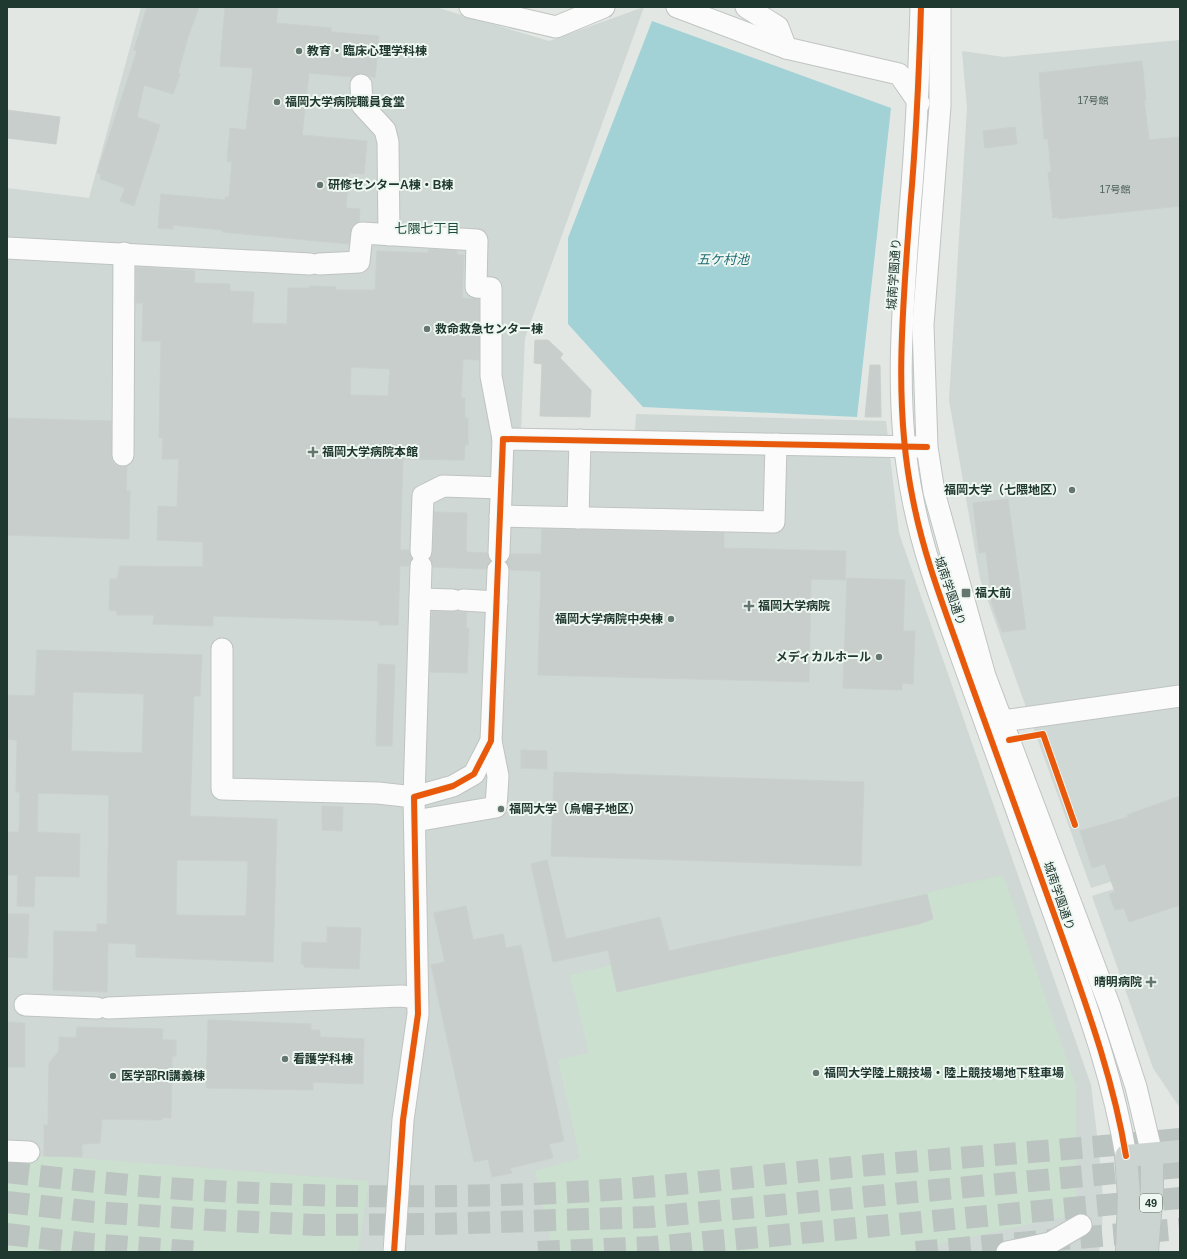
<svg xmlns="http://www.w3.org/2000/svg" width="1187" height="1259" font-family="Helvetica,'Noto Sans JP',sans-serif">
	<rect width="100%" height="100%" fill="#e2e7e4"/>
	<g fill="#cfd8d4">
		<polygon points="141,7 435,7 549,41 644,7 525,338 521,428 635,430 636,414 886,421 899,533 1091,1085 1099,1152 1103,1198 1102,1232 1099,1252 7,1252 7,188 89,198"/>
		<polygon points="1180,40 1180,860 1091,888 980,579 949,400 967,108 962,51 1004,57"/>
		<polygon points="1180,868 1180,1108 1153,1068 1092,896"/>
	</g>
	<g fill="#cbe0cf">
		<polygon points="1003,875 1076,1086 1076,1214 903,1252 553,1252 535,1171 580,1158 558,1060 589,1053 570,975"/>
		<polygon points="56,1156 369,1181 358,1252 7,1252 7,1157"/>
	</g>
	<polygon fill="#a2d2d5" points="652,21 891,108 857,417 643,407 568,324 568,238"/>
	<g fill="#c8cecb" stroke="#cad0cd" fill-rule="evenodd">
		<polygon points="147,7 199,7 188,37 178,73 180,74 173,94 144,85 137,117 160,125 134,206 120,201 125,188 100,179 101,174 97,173 137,51 134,50"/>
		<polygon points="225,7 278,7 276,23 331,28 331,32 379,36 375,78 361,73 353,77 309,73 302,135 367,141 364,174 349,173 346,208 360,209 359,222 352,226 349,244 222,232 222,230 173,225 173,229 158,228 161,194 225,200 225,197 229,197 232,162 227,161 230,128 246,130 253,68 220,66"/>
		<polygon points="1142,61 1146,100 1144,100 1149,140 1180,137 1180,206 1058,219 1058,217 1053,218 1048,172 1051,172 1048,139 1044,139 1039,73"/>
		<polygon points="7,110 60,117 56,144 7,138"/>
		<polygon points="1015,127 1017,144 985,148 983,131"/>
		<path d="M 429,249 L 457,251 L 457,255 L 464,255 L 462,298 L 479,299 L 479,360 L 463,359 L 461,398 L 465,398 L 465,418 L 468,418 L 468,445 L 465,445 L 464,460 L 403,459 L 400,550 L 409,550 L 412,558 L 409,566 L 400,566 L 398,625 L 379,625 L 379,621 L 213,616 L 213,626 L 153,624 L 154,615 L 117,615 L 117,611 L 109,610 L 110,579 L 117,579 L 120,566 L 203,567 L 203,542 L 157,540 L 158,506 L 177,507 L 179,459 L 162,459 L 163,438 L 159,438 L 161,341 L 142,341 L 143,303 L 136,303 L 136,267 L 195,271 L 194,283 L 230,284 L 230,291 L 254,292 L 252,323 L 287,324 L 288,288 L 309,288 L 309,286 L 336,287 L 336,290 L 375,290 L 377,251 L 428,253 ZM 351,367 L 390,369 L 388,396 L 350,395 Z"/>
		<polygon points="535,340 548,340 563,354 560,358 591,390 590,417 540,416 542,364 534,363"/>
		<polygon points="870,365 880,365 881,417 865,417"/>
		<polygon points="7,418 111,421 112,461 117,466 127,466 126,491 130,491 129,539 7,535"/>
		<polygon points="1008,499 1026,629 1002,632 992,604 986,552 979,553 973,503"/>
		<polygon points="434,512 467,513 466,552 487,553 491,561 486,569 433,567 430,559 433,551"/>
		<polygon points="542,529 724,533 724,548 846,551 845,580 811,579 809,682 538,675 541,571 510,570 506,562 511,554 541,554"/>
		<polygon points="847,578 905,580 903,631 915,631 913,684 902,683 902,690 843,688"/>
		<polygon points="432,611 467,612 466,628 469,628 467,673 430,672"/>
		<path d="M 37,650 L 202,655 L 200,696 L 194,696 L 190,816 L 277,819 L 273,962 L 136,957 L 136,944 L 108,943 L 107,992 L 53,990 L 54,931 L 97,932 L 97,924 L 107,924 L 109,795 L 38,793 L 37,832 L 80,834 L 79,877 L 35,876 L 34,907 L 17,906 L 18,875 L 7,875 L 7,832 L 19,832 L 20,792 L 16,792 L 17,740 L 7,739 L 7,695 L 35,696 ZM 73,692 L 144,694 L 142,753 L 71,751 ZM 177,860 L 248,861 L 246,916 L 176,915 Z"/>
		<polygon points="378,664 395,665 392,746 376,746"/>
		<polygon points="521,750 547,751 547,769 521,768"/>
		<polygon points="554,772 864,782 861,866 551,856"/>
		<polygon points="1180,796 1180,905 1129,922 1124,908 1115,910 1109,894 1115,892 1105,864 1092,868 1080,831 1128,817 1127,815"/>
		<polygon points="322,806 343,807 342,831 322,830"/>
		<polygon points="547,860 566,939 660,917 669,951 927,894 933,919 919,924 617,992 608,950 553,962 531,864"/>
		<polygon points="466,906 473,940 503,934 506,948 521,945 564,1141 549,1144 553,1158 510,1168 512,1173 492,1177 488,1159 474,1162 431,965 445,962 434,913"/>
		<polygon points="7,914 29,914 27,958 7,957"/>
		<polygon points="327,927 361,928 359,969 304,967 304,964 301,964 302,942 327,943"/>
		<polygon points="208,1020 311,1024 311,1030 320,1030 320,1037 364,1039 363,1084 313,1082 313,1090 206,1088"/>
		<polygon points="8,1022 25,1023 25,1067 7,1067"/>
		<polygon points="77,1027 163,1029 162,1040 176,1040 176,1056 172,1056 171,1118 162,1118 162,1120 102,1119 100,1143 82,1144 82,1157 44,1156 44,1125 48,1125 49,1063 59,1051 59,1037 76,1038"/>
	</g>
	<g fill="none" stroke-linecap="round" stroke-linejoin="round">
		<g stroke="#bbc4c0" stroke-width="22" stroke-dasharray="22 11" stroke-linecap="butt">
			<path d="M 7,1172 C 189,1195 373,1201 556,1193 C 670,1188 783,1172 897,1163 C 992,1155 1086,1148 1180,1139"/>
			<polyline points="7,1202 94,1212 212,1220 316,1225 437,1224 650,1217 1180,1167"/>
			<polyline points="7,1234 90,1244 201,1252"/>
			<polyline points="538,1252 652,1247 1180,1198"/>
			<polyline points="916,1252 1180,1229"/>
		</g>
		<defs>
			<g id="minor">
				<polyline points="470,7 556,27 604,7"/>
				<polyline points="677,7 786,48 899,74 919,103"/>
				<polyline points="746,7 778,27 786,48"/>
				<path d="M 921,7 C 919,75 916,142 910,209 C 903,306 893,404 913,500 C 924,557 945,610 964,664 C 997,756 1030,847 1063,939 C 1088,1010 1114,1082 1126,1156"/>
				<polyline points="940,7 940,106 923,325 927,447 934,492 985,676 1110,1007 1136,1087 1152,1154"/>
				<polyline points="361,85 362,105 385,130 388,142 389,235"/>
				<polyline points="7,248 310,264"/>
				<polyline points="319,264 359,262 362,233 477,240 476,287 491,288 491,376 503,439"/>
				<polyline points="123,455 124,253"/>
				<polyline points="500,516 774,522 776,444"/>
				<polyline points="578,518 580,440"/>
				<polyline points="421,551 423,496 443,486 501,488"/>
				<polyline points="499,553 503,439 918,447"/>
				<polyline points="420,599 453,600"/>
				<polyline points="463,600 497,602"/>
				<polyline points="222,649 222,789 378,793 414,797 421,566"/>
				<polyline points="1002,721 1180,696"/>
				<polyline points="415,821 496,807 498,776 491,741"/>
				<polyline points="25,1005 97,1008"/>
				<polyline points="108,1008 401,996 417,998"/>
				<polyline points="7,1151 29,1152"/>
				<polyline points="394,1252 403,1120 418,1014 414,797 453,786 474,774 491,741 498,570"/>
				<polyline points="1007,1252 1050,1243 1081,1225"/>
			</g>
			<g id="major">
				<polyline points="1127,1252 1129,1196 1126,1156 1180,1151"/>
				<polyline points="1147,1252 1152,1190 1152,1154"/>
			</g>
		</defs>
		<use href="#minor" stroke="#bfc4c1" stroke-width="23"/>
		<use href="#major" stroke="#bbc3c0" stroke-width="24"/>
		<use href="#minor" stroke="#fbfbfb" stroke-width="21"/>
		<use href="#major" stroke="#ccd4d1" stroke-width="22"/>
		<defs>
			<g id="cycleway">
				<path d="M 921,7 C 919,75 916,142 910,209 C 903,306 893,404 913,500 C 924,557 945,610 964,664 C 997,756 1030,847 1063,939 C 1088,1010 1114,1082 1126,1156"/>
				<polyline points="1009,740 1043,734 1075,825"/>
				<polyline points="394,1252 403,1120 418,1014 414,797 453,786 474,774 491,741 503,439 927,447"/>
			</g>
		</defs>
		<use href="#cycleway" stroke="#eff7f2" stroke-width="8"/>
		<use href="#cycleway" stroke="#e8590c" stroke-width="6"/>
	</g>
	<g fill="#64766f" stroke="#eff7f2" stroke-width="1.5">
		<circle cx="299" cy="51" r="4"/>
		<circle cx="277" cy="102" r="4"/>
		<circle cx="320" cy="185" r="4"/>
		<circle cx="427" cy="329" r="4"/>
		<path d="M311 446h4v4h4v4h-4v4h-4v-4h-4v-4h4z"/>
		<circle cx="1072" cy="490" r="4"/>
		<rect x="961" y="588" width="10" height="10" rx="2"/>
		<path d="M747 600h4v4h4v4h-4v4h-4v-4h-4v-4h4z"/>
		<circle cx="671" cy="619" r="4"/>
		<circle cx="879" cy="657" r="4"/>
		<circle cx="501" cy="809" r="4"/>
		<path d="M1149 976h4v4h4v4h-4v4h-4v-4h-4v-4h4z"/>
		<circle cx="285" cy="1059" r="4"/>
		<circle cx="816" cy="1073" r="4"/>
		<circle cx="113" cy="1076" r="4"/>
	</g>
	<g text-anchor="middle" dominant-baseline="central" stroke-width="4" stroke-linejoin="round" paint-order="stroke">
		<g font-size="10" fill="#4b5f58">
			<text x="1093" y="100">17号館</text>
			<text x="1115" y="189">17号館</text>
		</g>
		<rect fill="#eff7f2" stroke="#5e726a" stroke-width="1" x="1140" y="1194" width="22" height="18" rx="3"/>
		<g font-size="11" font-weight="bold" fill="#203930">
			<text x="1151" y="1203">49</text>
		</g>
		<g font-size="12" font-weight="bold" fill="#203930" stroke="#eff7f2" text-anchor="start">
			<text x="307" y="51">教育・臨床心理学科棟</text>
			<text x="285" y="102">福岡大学病院職員食堂</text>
			<text x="328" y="185">研修センターA棟・B棟</text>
			<text x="435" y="329">救命救急センター棟</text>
			<text x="322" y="452">福岡大学病院本館</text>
			<text x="1064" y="490" text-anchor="end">福岡大学（七隈地区）</text>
			<text x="975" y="593">福大前</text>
			<text x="758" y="606">福岡大学病院</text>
			<text x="663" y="619" text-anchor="end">福岡大学病院中央棟</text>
			<text x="871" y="657" text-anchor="end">メディカルホール</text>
			<text x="509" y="809">福岡大学（烏帽子地区）</text>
			<text x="1142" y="982" text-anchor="end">晴明病院</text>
			<text x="293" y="1059">看護学科棟</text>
			<text x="824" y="1073">福岡大学陸上競技場・陸上競技場地下駐車場</text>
			<text x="121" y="1076">医学部RI講義棟</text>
		</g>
		<g font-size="12" fill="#203930" stroke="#eff7f2">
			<text transform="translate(894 274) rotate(-86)">城南学園通り</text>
			<text transform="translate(950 591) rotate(71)">城南学園通り</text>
			<text transform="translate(1059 896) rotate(71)">城南学園通り</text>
		</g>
		<g font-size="13" fill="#1d4a3c" stroke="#eff7f2">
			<text x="427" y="228">七隈七丁目</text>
		</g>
		<g font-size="13" font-style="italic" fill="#1d6b73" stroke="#eff7f2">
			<text x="723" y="259">五ケ村池</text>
		</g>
	</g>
	<rect width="1187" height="1259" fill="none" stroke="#203930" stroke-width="16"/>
</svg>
